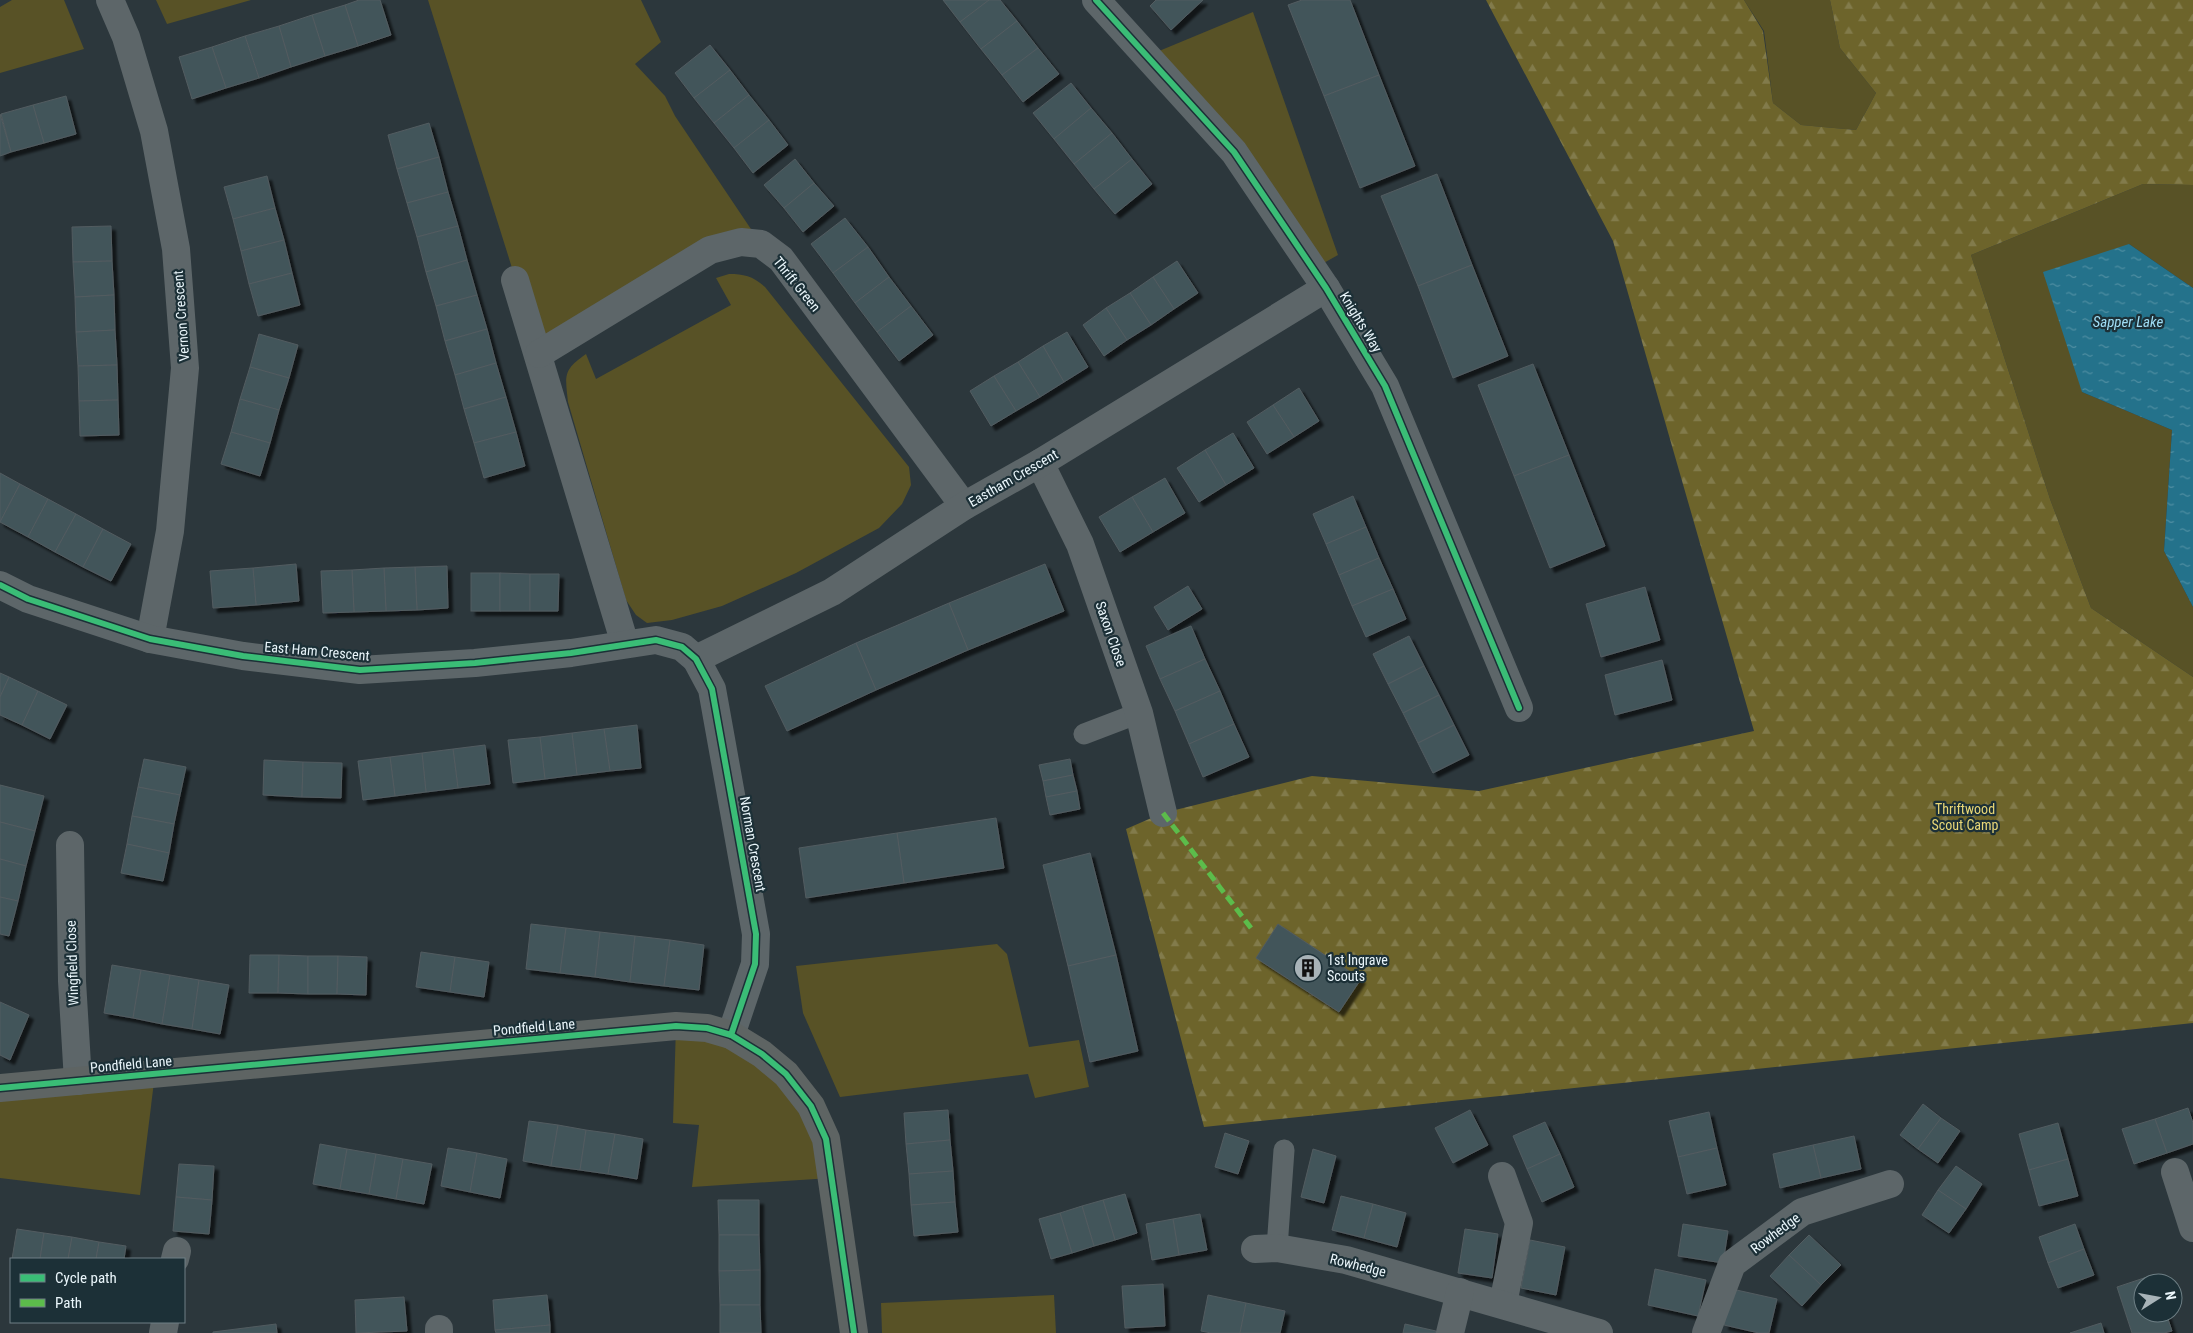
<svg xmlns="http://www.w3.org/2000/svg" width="2193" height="1333" font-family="'Roboto Condensed',sans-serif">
	<defs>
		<pattern id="forest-firs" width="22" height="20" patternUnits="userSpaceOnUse" patternTransform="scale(1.25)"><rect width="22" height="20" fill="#6d642b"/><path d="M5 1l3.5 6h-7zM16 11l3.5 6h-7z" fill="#827b4b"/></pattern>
		<pattern id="water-ripples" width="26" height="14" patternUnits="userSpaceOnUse" patternTransform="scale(1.25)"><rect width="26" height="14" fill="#24728b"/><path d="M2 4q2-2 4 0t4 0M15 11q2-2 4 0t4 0" fill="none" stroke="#4f8ea2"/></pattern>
		<filter id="shadow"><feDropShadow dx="4.5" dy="4.5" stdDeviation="1" flood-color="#0009"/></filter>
	</defs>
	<rect width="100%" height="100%" fill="#2c373c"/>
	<g fill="#585226">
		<polygon points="12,0 64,0 84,49 0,73 0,7"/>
		<polygon points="156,0 251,0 167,24"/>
		<polygon points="428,0 641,0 661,42 635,64 665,96 675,116 761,244 717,248 539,354"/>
		<polygon points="1744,0 1830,0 1840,48 1876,93 1856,130 1801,125 1773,103 1764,31"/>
		<polygon points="1253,12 1338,255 1313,269 1147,56"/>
		<polygon points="2143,184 2193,185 2193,288 2129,244 2082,392 2172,430 2164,551 2193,607 2193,677 2091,608 2050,499 1971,255"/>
		<path d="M 729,274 C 744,274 753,276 765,287 L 909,467 L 911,485 L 902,504 L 879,528 L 796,573 L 722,606 L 672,620 L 647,623 L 636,615 L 626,600 L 568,402 C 565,375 563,370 586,354 L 596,379 L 731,305 L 716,278 Z"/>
		<polygon points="997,944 1007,954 1029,1047 1079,1040 1089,1087 1035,1098 1028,1074 840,1097 803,1013 796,966"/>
		<polygon points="676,1026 707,1028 786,1074 831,1178 692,1187 699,1125 673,1123"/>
		<polygon points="155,1074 140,1195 0,1178 0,1088"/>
		<polygon points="1054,1295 1056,1333 882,1333 881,1303"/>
	</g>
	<polygon fill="url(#forest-firs)" points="1486,0 1744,0 1763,31 1773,103 1801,125 1856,130 1876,93 1840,48 1830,0 2193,0 2193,185 2143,184 1971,255 2050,499 2091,608 2193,677 2193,1023 1204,1127 1126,829 1163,813 1312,776 1479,791 1754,731 1613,241"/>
	<polygon fill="url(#water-ripples)" points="2129,244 2193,288 2193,607 2164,551 2172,430 2082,392 2043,272"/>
	<g fill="#43545a" stroke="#525c60" filter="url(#shadow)">
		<polygon points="359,0 380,0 391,35 358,46 345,5"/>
		<polygon points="943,0 989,0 960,22"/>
		<polygon points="989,0 1000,0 1017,21 981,49 960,22"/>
		<polygon points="1156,0 1203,0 1171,30 1150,6"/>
		<polygon points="1302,0 1350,0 1379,75 1324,96 1288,5"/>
		<polygon points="345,5 358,46 325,56 312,15"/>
		<polygon points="312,15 325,56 291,67 279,26"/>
		<polygon points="1017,21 1038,48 1002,75 981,49"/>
		<polygon points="279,26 291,67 259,78 245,36"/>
		<polygon points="245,36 259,78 226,88 212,47"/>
		<polygon points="710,45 730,70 694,98 675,73"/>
		<polygon points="212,47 226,88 192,99 179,57"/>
		<polygon points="1038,48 1059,74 1023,102 1002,75"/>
		<polygon points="730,70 749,95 714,123 694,98"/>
		<polygon points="1379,75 1415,166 1360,188 1324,96"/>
		<polygon points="1071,83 1091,108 1054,139 1033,113"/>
		<polygon points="749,95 769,120 734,148 714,123"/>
		<polygon points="66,96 76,134 44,143 33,105"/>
		<polygon points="33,105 44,143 11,152 1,114"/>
		<polygon points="1091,108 1112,133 1074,164 1054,139"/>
		<polygon points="0,114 11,152 0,156"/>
		<polygon points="769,120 788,145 753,173 734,148"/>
		<polygon points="429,123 439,157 397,169 388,135"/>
		<polygon points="1112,133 1132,159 1094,189 1074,164"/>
		<polygon points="439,157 448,192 407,203 397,169"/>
		<polygon points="795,159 814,183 784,208 764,185"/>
		<polygon points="1132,159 1152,184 1115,214 1094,189"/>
		<polygon points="1437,174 1472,265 1418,286 1381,196"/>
		<polygon points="267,176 275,208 233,219 224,187"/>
		<polygon points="814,183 834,206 803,232 784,208"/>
		<polygon points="448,192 458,226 417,237 407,203"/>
		<polygon points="275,208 284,240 241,251 233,219"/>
		<polygon points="845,218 868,247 833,273 811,244"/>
		<polygon points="111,226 112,261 73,262 72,227"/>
		<polygon points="458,226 467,260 426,272 417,237"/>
		<polygon points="284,240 292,273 249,284 241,251"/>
		<polygon points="868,247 889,277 855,303 833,273"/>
		<polygon points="467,260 477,295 436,306 426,272"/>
		<polygon points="112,261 114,295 75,297 73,262"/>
		<polygon points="1177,261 1198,293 1174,309 1153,277"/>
		<polygon points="1472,265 1508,356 1453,378 1418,286"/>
		<polygon points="292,273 300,305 258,316 249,284"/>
		<polygon points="889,277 911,306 877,332 855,303"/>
		<polygon points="1153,277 1174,309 1151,325 1130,293"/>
		<polygon points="1130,293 1151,325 1127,340 1106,308"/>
		<polygon points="114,295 115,330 76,332 75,297"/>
		<polygon points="477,295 487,329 445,341 436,306"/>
		<polygon points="911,306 933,335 899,361 877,332"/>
		<polygon points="1106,308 1127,340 1104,356 1083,325"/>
		<polygon points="487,329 496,363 455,375 445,341"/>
		<polygon points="115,330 117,365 78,366 76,332"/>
		<polygon points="1067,332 1088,367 1064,382 1043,346"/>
		<polygon points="259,334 298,345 289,378 250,367"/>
		<polygon points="1043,346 1064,382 1040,397 1018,362"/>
		<polygon points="1018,362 1040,397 1016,411 994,376"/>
		<polygon points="496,363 506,397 464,409 455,375"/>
		<polygon points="1533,364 1569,455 1514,476 1478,385"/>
		<polygon points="117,365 118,400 79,401 78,366"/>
		<polygon points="250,367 289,378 279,410 240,399"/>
		<polygon points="994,376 1016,411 991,426 970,391"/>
		<polygon points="1299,388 1319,421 1294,437 1273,405"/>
		<polygon points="506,397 516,432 474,443 464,409"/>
		<polygon points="240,399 279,410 270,443 231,432"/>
		<polygon points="118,400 119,435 80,436 79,401"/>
		<polygon points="1273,405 1294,437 1267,454 1247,422"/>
		<polygon points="231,432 270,443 260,476 221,464"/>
		<polygon points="516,432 525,466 484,478 474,443"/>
		<polygon points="1233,433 1254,468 1226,485 1205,450"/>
		<polygon points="1205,450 1226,485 1199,502 1177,468"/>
		<polygon points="1569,455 1605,546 1550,568 1514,476"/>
		<polygon points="0,473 20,484 0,522"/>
		<polygon points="1165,478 1185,513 1153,532 1132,497"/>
		<polygon points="20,484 48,499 28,537 0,522"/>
		<polygon points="1353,496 1366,527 1326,544 1313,514"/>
		<polygon points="1132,497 1153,532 1120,552 1099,517"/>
		<polygon points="48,499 76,514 55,552 28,537"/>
		<polygon points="76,514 103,529 83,567 55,552"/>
		<polygon points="1366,527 1379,558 1339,575 1326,544"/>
		<polygon points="103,529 131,544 111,581 83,567"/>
		<polygon points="1379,558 1393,589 1352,606 1339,575"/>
		<polygon points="296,564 299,601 256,605 253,568"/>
		<polygon points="1045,564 1064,611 968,650 949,603"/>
		<polygon points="447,566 448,608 417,610 415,567"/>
		<polygon points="415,567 417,610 386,611 384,568"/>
		<polygon points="253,568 256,605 213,608 210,571"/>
		<polygon points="384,568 386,611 354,612 352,570"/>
		<polygon points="352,570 354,612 323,613 321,571"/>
		<rect x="471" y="573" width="29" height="38"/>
		<polygon points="500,573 530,574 530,611 500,611"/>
		<polygon points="530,574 559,574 558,611 530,611"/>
		<polygon points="1188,586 1202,609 1168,630 1154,607"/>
		<polygon points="1645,587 1660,640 1601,657 1586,604"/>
		<polygon points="1393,589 1406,619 1366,637 1352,606"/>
		<polygon points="949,603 968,650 876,690 856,643"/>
		<polygon points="1191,626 1205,659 1160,679 1146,646"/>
		<polygon points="1409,636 1424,666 1388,684 1373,654"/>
		<polygon points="856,643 876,690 787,731 765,686"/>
		<polygon points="1205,659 1220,691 1175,711 1160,679"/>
		<polygon points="1662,660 1672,700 1615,715 1605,675"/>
		<polygon points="1424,666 1439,695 1403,713 1388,684"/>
		<polygon points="0,673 9,677 0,697"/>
		<polygon points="9,677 38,691 22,725 0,715 0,697"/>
		<polygon points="38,691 67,705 50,739 22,725"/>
		<polygon points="1220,691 1234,724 1189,744 1175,711"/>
		<polygon points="1439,695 1454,725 1418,743 1403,713"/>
		<polygon points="1234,724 1249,757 1203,777 1189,744"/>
		<polygon points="637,725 641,768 610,771 604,729"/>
		<polygon points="1454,725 1469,755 1433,773 1418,743"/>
		<polygon points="604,729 610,771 577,775 572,733"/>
		<polygon points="572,733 577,775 545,779 540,737"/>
		<polygon points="540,737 545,779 513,783 508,740"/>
		<polygon points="485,745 490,784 458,788 453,749"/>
		<polygon points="453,749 458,788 426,792 422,753"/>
		<polygon points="422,753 426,792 395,796 390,757"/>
		<polygon points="390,757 395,796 363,800 358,761"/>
		<polygon points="144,759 186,767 180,795 138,787"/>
		<polygon points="1070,759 1073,775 1043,781 1039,765"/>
		<polygon points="264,760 303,762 302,797 263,795"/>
		<polygon points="303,762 342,763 341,798 302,797"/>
		<polygon points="1073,775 1077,791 1046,797 1043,781"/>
		<polygon points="0,785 44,796 35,831 0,822"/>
		<polygon points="138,787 180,795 174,824 132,816"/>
		<polygon points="1077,791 1080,809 1050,815 1046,797"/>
		<polygon points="132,816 174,824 169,853 127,844"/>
		<polygon points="996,818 1004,868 904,883 897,833"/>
		<polygon points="0,822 35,831 26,866 0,859"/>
		<polygon points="897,833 904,883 806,898 799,848"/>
		<polygon points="127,844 169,853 163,881 121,873"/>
		<polygon points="1090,853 1116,955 1068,966 1043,865"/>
		<polygon points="0,859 26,866 18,901 0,897"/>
		<polygon points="0,897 18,901 9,936 0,934"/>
		<polygon points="531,924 566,928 560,973 526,969"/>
		<polygon points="1278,924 1361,979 1339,1012 1256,958"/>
		<polygon points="566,928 600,932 595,977 560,973"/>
		<polygon points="600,932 635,936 630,982 595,977"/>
		<polygon points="635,936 670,940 664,986 630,982"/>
		<polygon points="670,940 704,945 699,990 664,986"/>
		<polygon points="421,952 455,957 450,992 416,987"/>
		<polygon points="250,955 279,955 278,993 249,993"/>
		<polygon points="279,955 308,956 308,994 278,993"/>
		<polygon points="1116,955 1138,1051 1090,1062 1068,966"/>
		<polygon points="308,956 338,956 337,994 308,994"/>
		<polygon points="338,956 367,957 366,995 337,994"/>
		<polygon points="455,957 489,962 484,997 450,992"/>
		<polygon points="112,965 141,970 133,1018 104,1013"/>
		<polygon points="141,970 170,975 162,1024 133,1018"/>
		<polygon points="170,975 199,980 192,1029 162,1024"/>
		<polygon points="199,980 229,985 220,1034 192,1029"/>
		<polygon points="0,1002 29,1015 10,1060 0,1055"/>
		<polygon points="1923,1104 1941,1118 1918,1149 1900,1135"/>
		<polygon points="2188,1108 2193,1123 2193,1144 2167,1153 2155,1119"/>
		<polygon points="948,1110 950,1140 906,1144 904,1113"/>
		<polygon points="1470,1110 1488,1145 1453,1163 1435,1128"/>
		<polygon points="1709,1112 1717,1148 1678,1157 1669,1121"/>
		<polygon points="1941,1118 1960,1131 1938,1163 1918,1149"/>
		<polygon points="2155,1119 2167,1153 2134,1164 2122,1129"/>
		<polygon points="529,1121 558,1125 551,1166 523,1161"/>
		<polygon points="1545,1122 1560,1154 1527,1169 1513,1136"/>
		<polygon points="2058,1123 2068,1159 2029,1170 2019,1134"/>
		<polygon points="558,1125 586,1130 580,1170 551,1166"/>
		<polygon points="586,1130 615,1134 608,1174 580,1170"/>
		<polygon points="1225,1133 1249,1141 1238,1174 1215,1167"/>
		<polygon points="615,1134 643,1139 637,1179 608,1174"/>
		<polygon points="1854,1136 1861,1169 1821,1178 1813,1145"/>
		<polygon points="950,1140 953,1171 909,1174 906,1144"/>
		<polygon points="320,1144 347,1149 340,1189 313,1184"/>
		<polygon points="1813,1145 1821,1178 1780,1188 1773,1154"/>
		<polygon points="448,1148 477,1153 470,1192 441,1186"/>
		<polygon points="1717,1148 1726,1185 1687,1194 1678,1157"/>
		<polygon points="347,1149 376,1154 369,1194 340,1189"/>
		<polygon points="1313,1149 1336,1156 1324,1203 1301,1197"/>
		<polygon points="477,1153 507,1159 500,1198 470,1192"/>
		<polygon points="376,1154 403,1159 396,1199 369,1194"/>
		<polygon points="1560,1154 1574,1187 1542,1202 1527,1169"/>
		<polygon points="403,1159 432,1164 424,1204 396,1199"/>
		<polygon points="2068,1159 2078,1196 2039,1206 2029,1170"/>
		<polygon points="179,1164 214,1166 212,1200 176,1197"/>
		<polygon points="1956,1166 1982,1184 1966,1209 1938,1190"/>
		<polygon points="953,1171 955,1202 911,1205 909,1174"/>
		<polygon points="1938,1190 1966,1209 1949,1233 1922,1215"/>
		<polygon points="1125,1194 1137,1233 1115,1240 1103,1200"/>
		<polygon points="1341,1196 1373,1204 1364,1238 1332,1230"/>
		<polygon points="176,1197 212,1200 209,1234 173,1231"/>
		<polygon points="718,1200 759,1200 759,1235 719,1235"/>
		<polygon points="1103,1200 1115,1240 1094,1246 1082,1206"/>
		<polygon points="955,1202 958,1232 914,1236 911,1205"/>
		<polygon points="1373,1204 1406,1213 1397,1247 1364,1238"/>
		<polygon points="1082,1206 1094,1246 1072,1253 1060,1213"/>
		<polygon points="1060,1213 1072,1253 1051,1259 1039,1219"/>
		<polygon points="1200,1214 1207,1250 1179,1255 1173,1219"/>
		<polygon points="1173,1219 1179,1255 1152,1260 1146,1224"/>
		<polygon points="1683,1224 1728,1231 1723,1263 1678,1256"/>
		<polygon points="2075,1224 2084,1249 2048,1263 2039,1237"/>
		<polygon points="17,1229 44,1233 40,1259 12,1259"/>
		<polygon points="1465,1229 1498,1234 1492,1278 1458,1273"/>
		<polygon points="44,1233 72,1237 68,1259 40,1259"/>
		<polygon points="719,1235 759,1235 760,1270 719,1271"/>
		<polygon points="1809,1235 1841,1265 1821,1285 1789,1255"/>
		<polygon points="72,1237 99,1242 96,1259 68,1259"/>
		<polygon points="1530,1240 1565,1247 1556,1295 1521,1288"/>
		<polygon points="99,1242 126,1246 124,1259 96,1259"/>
		<polygon points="2084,1249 2094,1275 2058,1288 2048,1263"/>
		<polygon points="1789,1255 1821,1285 1802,1306 1770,1276"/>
		<polygon points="1655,1269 1706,1280 1698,1316 1648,1305"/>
		<polygon points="760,1270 760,1305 720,1305 719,1271"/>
		<polygon points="2153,1275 2156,1283 2143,1283 2143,1313 2166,1313 2172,1331 2164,1333 2132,1333 2117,1287"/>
		<polygon points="1163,1284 1165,1326 1125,1328 1122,1286"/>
		<polygon points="1732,1289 1777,1299 1769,1333 1759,1333 1724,1325"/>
		<polygon points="547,1295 550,1325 495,1330 493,1300"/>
		<polygon points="1208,1295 1246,1303 1240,1333 1211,1333 1201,1331"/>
		<polygon points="404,1297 407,1331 356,1333 355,1300"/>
		<polygon points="1246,1303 1285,1311 1280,1333 1240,1333"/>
		<polygon points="720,1305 760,1305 761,1333 720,1333"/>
		<polygon points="2101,1323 2104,1333 2070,1333"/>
		<polygon points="276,1324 277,1333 213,1333 213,1332"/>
		<polygon points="1405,1324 1436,1331 1436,1333 1403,1333"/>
		<polygon points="550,1325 550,1333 496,1333 495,1330"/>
	</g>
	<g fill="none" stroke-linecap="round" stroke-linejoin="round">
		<g stroke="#5d6669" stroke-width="21">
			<polyline points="1084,734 1139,713"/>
			<polyline points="1277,1248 1284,1150"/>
		</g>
		<g stroke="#5d6669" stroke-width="28">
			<polyline points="110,0 126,37 154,131 176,249 185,368 170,531 150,639"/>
			<polyline points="1096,0 1234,152 1326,288 1385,386 1519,708"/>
			<polyline points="515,280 625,644"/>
			<polyline points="539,354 710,250 741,242 761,244 781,259 964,506"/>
			<polyline points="1040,463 1080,544 1139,713 1163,813"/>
			<polyline points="0,585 28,599 150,639 243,656 360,670 475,663 571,653 656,640 682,647 696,659 712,689 756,934 755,964 731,1035"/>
			<polyline points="696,659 832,592 964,506 1040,463 1326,288"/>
			<polyline points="70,845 72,981 78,1081"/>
			<polyline points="2175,1172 2193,1228"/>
			<polyline points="1502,1176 1519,1223 1503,1304"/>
			<polyline points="1255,1249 1277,1248 1346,1260 1599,1333"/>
			<polyline points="175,1259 177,1251"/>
			<polyline points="439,1329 439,1333"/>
			<polyline points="163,1333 165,1322"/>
			<polyline points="1450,1333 1460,1292"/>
			<polyline points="1706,1333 1732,1264 1802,1212 1890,1184"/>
		</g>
		<polyline stroke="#5e6463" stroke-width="28" points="0,1088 676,1026 707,1028 731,1035 762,1054 786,1074 811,1106 826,1139 854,1333"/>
		<polyline stroke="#5cbc4b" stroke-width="5" stroke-dasharray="10 5" stroke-linecap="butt" points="1163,813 1251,928"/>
		<defs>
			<g id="cycleway">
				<polyline points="1096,0 1234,152 1326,288 1385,386 1519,708"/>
				<polyline points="0,585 28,599 150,639 243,656 360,670 475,663 571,653 656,640 682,647 696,659 712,689 756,934 755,964 731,1035"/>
				<polyline points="0,1088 676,1026 707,1028 731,1035 762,1054 786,1074 811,1106 826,1139 854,1333"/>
			</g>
		</defs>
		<use href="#cycleway" stroke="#1c3037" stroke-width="9"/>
		<use href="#cycleway" stroke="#3abd76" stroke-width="6"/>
	</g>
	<defs>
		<symbol id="building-disc" viewBox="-11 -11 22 22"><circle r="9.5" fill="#a8b3b8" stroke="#1c3037"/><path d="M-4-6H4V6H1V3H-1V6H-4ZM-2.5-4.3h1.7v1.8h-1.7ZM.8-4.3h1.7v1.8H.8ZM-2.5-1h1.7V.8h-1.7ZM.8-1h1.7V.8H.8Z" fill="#111"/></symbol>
	</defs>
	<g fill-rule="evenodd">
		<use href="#building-disc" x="1292" y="952" width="32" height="32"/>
	</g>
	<g text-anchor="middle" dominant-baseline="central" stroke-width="4.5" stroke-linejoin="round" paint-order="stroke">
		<g font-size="14" fill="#eaf6fb" stroke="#1c3037">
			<text transform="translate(797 284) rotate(51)">Thrift Green</text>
			<text transform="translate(181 316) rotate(-94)">Vernon Crescent</text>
			<text transform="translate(1361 322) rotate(59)">Knights Way</text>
			<text transform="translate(1013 478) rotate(-30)">Eastham Crescent</text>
			<text transform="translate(1111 634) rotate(71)">Saxon Close</text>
			<text transform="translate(317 651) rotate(5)">East Ham Crescent</text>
			<text transform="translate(753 844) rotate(80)">Norman Crescent</text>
			<text transform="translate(72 963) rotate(-92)">Wingfield Close</text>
			<text transform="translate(534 1027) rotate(-5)">Pondfield Lane</text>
			<text transform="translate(131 1064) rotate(-5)">Pondfield Lane</text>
			<text transform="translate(1775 1233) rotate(-37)">Rowhedge</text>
			<text transform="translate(1358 1265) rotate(14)">Rowhedge</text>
		</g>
		<g font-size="14" fill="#e9d777" stroke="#1c3037">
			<text x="1965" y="809">Thriftwood<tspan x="1965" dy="16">Scout Camp</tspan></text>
		</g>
		<g font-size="14" fill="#eaf6fb" stroke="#1c3037" text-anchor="start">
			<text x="1327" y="960">1st Ingrave<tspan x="1327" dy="16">Scouts</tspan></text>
		</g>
		<g font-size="15" font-style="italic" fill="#a0def6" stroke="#1c3037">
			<text x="2128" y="322">Sapper Lake</text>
		</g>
	</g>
	<rect x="10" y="1258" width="175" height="65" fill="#1c3037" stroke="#6e7f85"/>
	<rect x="20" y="1274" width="25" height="8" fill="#3abd76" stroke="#6e7f85"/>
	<text x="55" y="1283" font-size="15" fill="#eaf6fb">Cycle path</text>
	<rect x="20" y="1299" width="25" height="8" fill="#5cbc4b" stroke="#6e7f85"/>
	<text x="55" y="1308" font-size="15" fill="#eaf6fb">Path</text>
	<g transform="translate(2158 1298) rotate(79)"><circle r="24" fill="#1c3037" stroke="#6e7f85"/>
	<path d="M0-4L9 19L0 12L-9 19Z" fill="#a8b3b8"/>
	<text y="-8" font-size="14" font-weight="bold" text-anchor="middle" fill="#eaf6fb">N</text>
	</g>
</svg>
